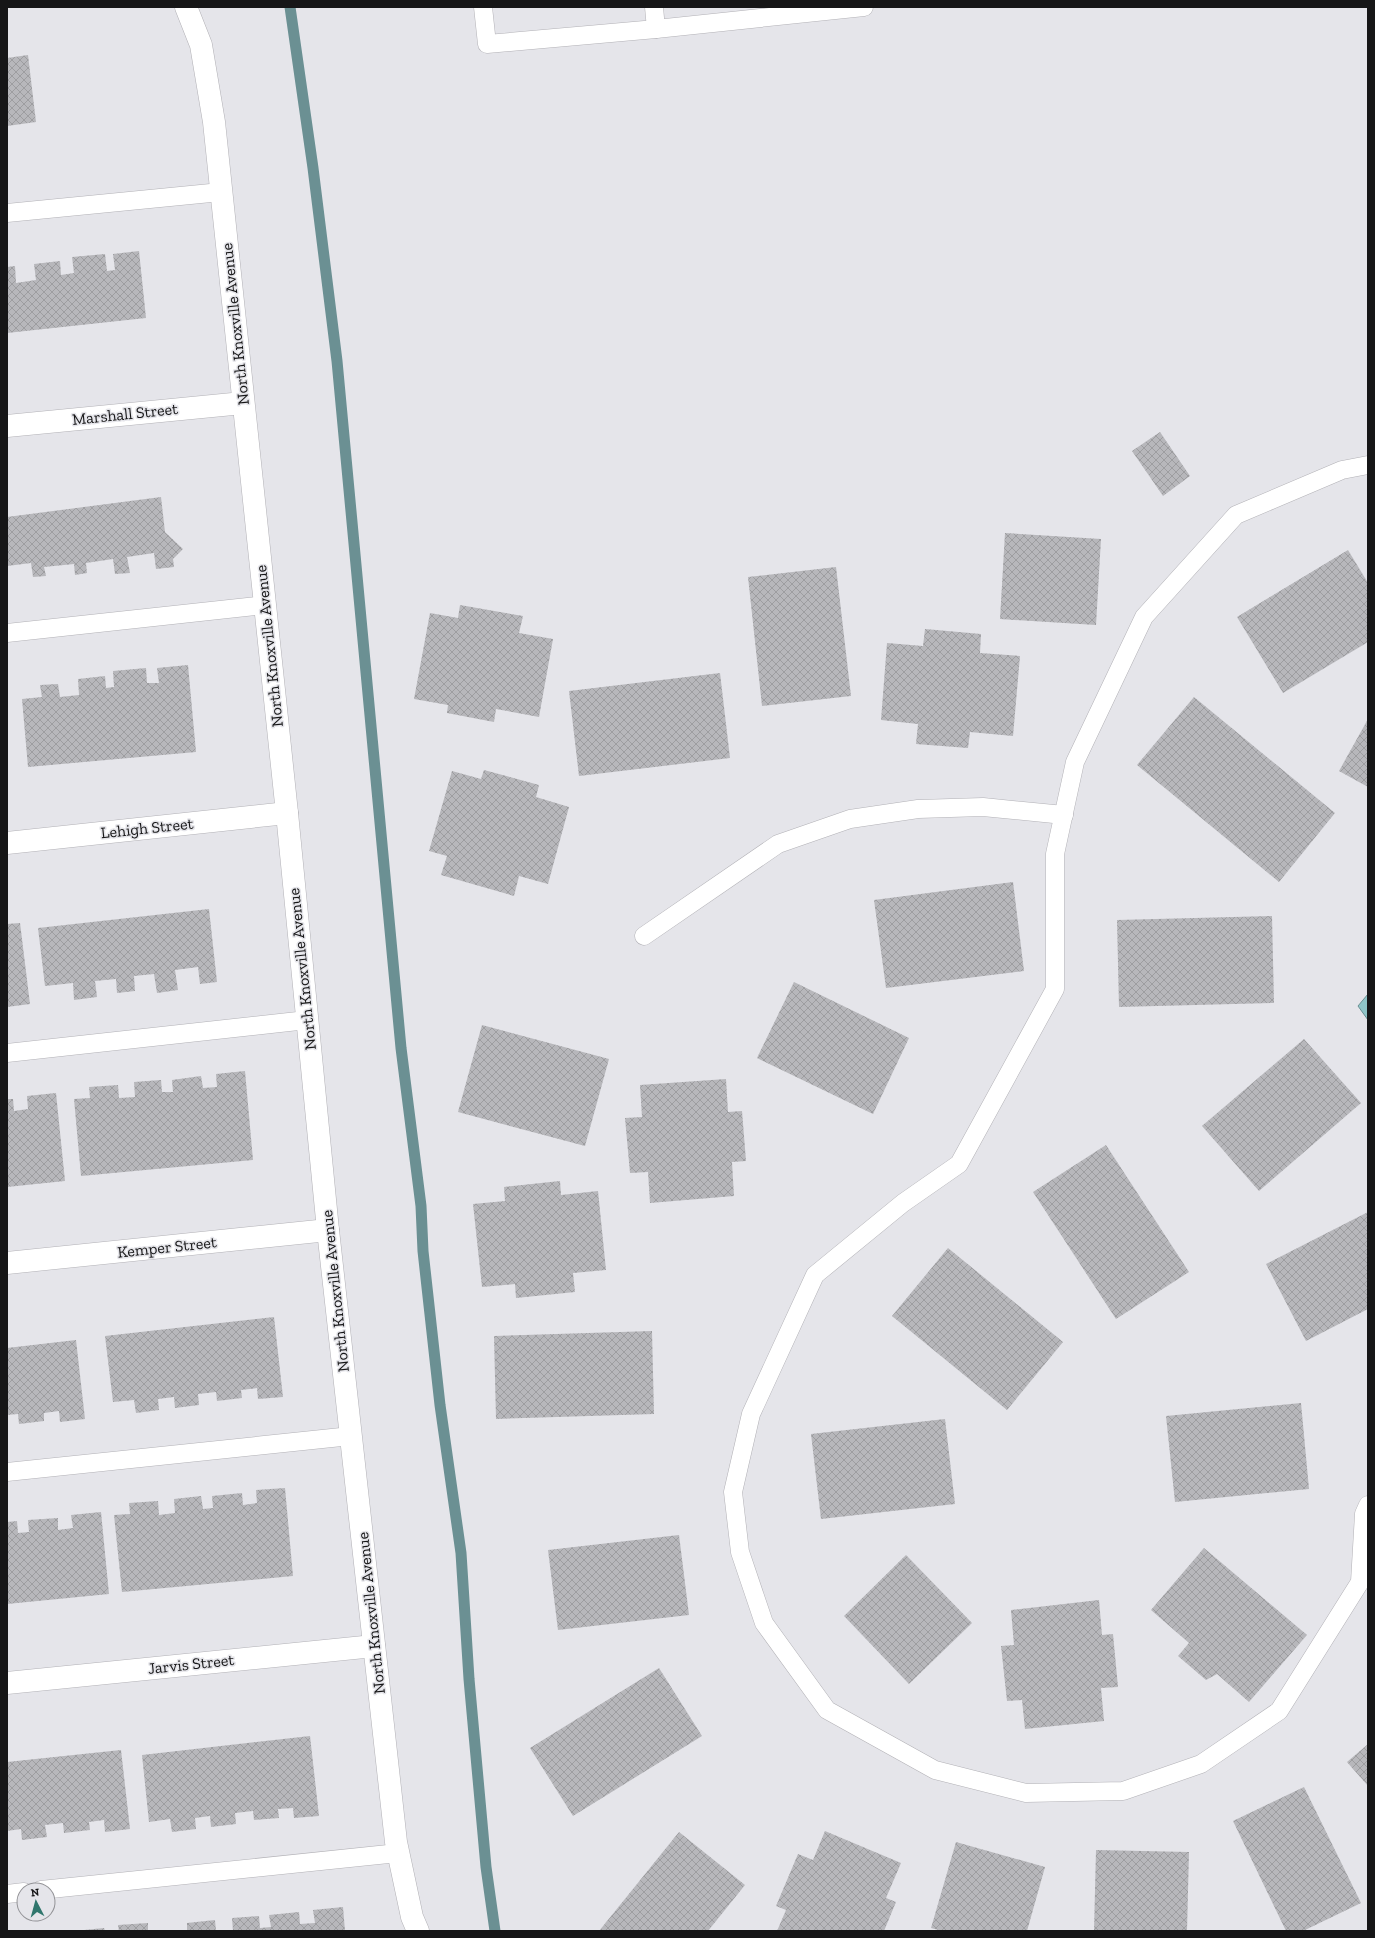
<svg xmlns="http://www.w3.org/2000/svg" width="1375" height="1938" font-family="'Zilla Slab',serif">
	<defs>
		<pattern id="water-ripples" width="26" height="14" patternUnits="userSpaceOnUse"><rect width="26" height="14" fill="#90c5c8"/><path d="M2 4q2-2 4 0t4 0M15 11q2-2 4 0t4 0" fill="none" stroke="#7ba8ab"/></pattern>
		<pattern id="building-cross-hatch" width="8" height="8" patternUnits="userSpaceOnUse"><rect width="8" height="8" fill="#b7b7bb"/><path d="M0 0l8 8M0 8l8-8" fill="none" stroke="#9d9da0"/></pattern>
	</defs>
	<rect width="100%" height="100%" fill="#e5e5ea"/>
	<polygon fill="url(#water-ripples)" stroke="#6b9093" points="1368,994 1368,1020 1358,1006"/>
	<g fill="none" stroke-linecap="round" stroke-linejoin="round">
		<polyline stroke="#6b9093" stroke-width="11" points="290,7 313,168 337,361 401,1048 421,1206 423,1251 440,1405 461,1553 469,1679 486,1867 495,1931"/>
	</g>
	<g fill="url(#building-cross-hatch)">
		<polygon points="28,55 36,122 7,126 7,58"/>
		<polygon points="139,251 146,318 7,333 7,267 15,266 16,283 36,280 34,264 60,261 61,275 74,273 72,257 105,254 107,271 115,270 113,254"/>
		<polygon points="1160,432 1190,476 1163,496 1132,451"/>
		<polygon points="161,497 165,532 183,549 173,559 174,567 156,569 154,553 127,557 130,573 115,574 113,559 86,563 87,573 75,575 74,564 44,567 46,576 33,577 31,563 7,566 7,517"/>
		<polygon points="1005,533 1101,539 1096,625 1000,619"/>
		<polygon points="1348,550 1368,583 1368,642 1283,693 1237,617"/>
		<polygon points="836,567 851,696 762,706 748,577"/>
		<polygon points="460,605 523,616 519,633 553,639 539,717 496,709 494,722 447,713 448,705 414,699 430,613 458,618"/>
		<polygon points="925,629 981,634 980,653 1020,656 1013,736 970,732 968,748 916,744 918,724 881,720 887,643 923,646"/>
		<polygon points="188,665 196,752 28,767 22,699 42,697 40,685 58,684 60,697 79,695 78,679 105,676 106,688 114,687 113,671 146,668 147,683 159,683 157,668"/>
		<polygon points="720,673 730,758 579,776 569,691"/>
		<polygon points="1194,697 1335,813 1279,882 1137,765"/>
		<polygon points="1368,719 1368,787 1339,771"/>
		<polygon points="484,770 539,785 536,797 569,807 548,884 519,876 514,896 441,875 447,856 429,851 452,771 481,779"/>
		<polygon points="1013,882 1024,971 886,988 874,900"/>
		<polygon points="209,909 217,982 200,984 198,967 175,970 178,990 157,993 154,974 134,976 135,991 117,993 116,979 95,981 97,997 74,1000 73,983 45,986 38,928"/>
		<polygon points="1272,916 1274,1003 1119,1007 1117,920"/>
		<polygon points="20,923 30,1004 7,1007 7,924"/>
		<polygon points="794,982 909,1038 873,1114 757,1058"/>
		<polygon points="482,1025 609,1059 585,1146 458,1112"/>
		<polygon points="1304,1039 1361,1103 1259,1191 1202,1126"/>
		<polygon points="245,1071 253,1160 81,1176 74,1099 90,1098 89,1087 118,1085 119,1098 135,1097 134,1082 161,1080 162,1092 173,1092 172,1080 201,1076 203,1088 217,1087 216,1074"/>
		<polygon points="726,1079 728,1112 742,1111 746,1161 732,1162 734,1196 650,1203 648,1172 630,1173 625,1118 642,1117 640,1085"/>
		<polygon points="56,1093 65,1181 7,1187 7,1099 13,1099 14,1111 28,1109 27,1096"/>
		<polygon points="1106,1145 1189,1272 1116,1319 1033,1192"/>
		<polygon points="560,1181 561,1195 598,1191 606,1270 573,1273 575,1292 516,1298 515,1284 482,1287 473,1204 505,1201 504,1187"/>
		<polygon points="1368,1212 1368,1309 1306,1341 1266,1264"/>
		<polygon points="948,1248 1063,1342 1007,1410 892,1316"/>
		<polygon points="274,1317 283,1397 258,1399 257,1388 241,1390 242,1398 217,1401 216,1392 198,1394 199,1405 175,1408 174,1397 158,1399 159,1410 136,1413 134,1400 113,1402 105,1336"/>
		<polygon points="652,1331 654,1414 496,1419 494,1336"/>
		<polygon points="76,1340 85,1419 60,1422 59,1411 44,1413 44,1421 19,1424 18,1414 7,1415 7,1348"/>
		<polygon points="1301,1403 1309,1489 1175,1502 1166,1416"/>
		<polygon points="945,1419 955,1504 821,1519 811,1434"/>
		<polygon points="285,1488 293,1576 122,1592 114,1515 130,1514 129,1503 158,1501 159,1515 175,1513 174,1499 201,1496 203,1509 213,1508 212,1496 242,1493 243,1505 257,1503 256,1490"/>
		<polygon points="101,1512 109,1594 7,1604 7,1522 17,1521 18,1533 29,1532 28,1520 58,1518 58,1530 73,1528 71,1515"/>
		<polygon points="679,1535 689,1615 558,1630 548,1550"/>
		<polygon points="1204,1548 1307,1635 1249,1702 1217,1674 1206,1680 1178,1656 1189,1643 1151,1610"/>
		<polygon points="906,1555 972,1623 909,1684 844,1616"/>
		<polygon points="1099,1600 1102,1635 1113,1634 1118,1687 1101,1688 1104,1721 1025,1729 1022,1700 1007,1701 1001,1646 1014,1645 1011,1610"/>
		<polygon points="659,1668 702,1736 573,1816 530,1748"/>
		<polygon points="310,1736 319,1816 294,1818 293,1808 278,1809 279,1818 254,1820 253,1811 235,1813 236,1824 211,1827 210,1816 195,1818 196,1829 172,1832 170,1819 149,1822 142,1755"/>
		<polygon points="1368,1744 1368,1786 1347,1762"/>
		<polygon points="121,1750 130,1829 105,1832 104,1820 89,1822 90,1830 64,1833 63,1823 45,1825 47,1837 22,1840 21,1829 7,1831 7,1762"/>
		<polygon points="1304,1787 1361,1903 1303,1931 1286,1931 1233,1821"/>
		<polygon points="825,1831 901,1863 886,1898 896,1902 884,1931 777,1931 786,1910 776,1906 798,1854 813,1860"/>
		<polygon points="679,1832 745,1885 708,1931 599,1931"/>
		<polygon points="956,1842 1045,1867 1027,1931 942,1931 931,1928"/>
		<polygon points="1096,1850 1189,1852 1187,1931 1094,1931"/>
		<polygon points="343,1907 345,1931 233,1931 232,1918 259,1916 260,1928 271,1927 269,1915 299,1912 300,1924 315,1923 313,1910"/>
		<polygon points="215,1920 216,1931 187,1931 187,1923"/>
		<polygon points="148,1923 148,1931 119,1931 118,1925"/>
		<polygon points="104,1928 105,1931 84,1931 84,1930"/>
	</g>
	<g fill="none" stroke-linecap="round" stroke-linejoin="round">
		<defs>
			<g id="lane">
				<polyline points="483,7 487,44 656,29"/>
				<polyline points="654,7 656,29 864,7"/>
				<polyline points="7,213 221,192"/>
				<polyline points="1368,465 1342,470 1236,515 1144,617 1075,762 1055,854 1055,989 959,1164 903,1203 815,1275 751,1414 733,1492 740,1552 764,1623 827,1710 935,1770 1026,1793 1123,1791 1201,1764 1279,1711 1360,1582 1364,1514 1368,1505"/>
				<polyline points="7,633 265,605"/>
				<polyline points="644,936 778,844 850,819 918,809 983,807 1064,815"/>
				<polyline points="7,1053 307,1020"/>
				<polyline points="7,1472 351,1436"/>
				<polyline points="41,1890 398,1853"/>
				<polyline points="7,1894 24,1892"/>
			</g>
			<g id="street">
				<polyline points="186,7 201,45 214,122 287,813 328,1230 396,1842 412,1917 418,1931"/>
				<polyline points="7,426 243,403"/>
				<polyline points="7,843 287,813"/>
				<polyline points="7,1263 328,1230"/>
				<polyline points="7,1683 374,1646"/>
			</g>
		</defs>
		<use href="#lane" stroke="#b2b1b6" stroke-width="19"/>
		<use href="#street" stroke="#b2b1b6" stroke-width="23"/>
		<use href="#lane" stroke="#fff" stroke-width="18"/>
		<use href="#street" stroke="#fff" stroke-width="22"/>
	</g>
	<g text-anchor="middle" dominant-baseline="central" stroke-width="3" stroke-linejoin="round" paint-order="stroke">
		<g font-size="16" fill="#161617" stroke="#e5e5ea">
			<text transform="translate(235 324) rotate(-96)">North Knoxville Avenue</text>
			<text transform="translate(125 414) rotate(-6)">Marshall Street</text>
			<text transform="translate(269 646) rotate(-96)">North Knoxville Avenue</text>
			<text transform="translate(147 828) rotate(-6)">Lehigh Street</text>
			<text transform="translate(302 969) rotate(-96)">North Knoxville Avenue</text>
			<text transform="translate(167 1247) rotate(-6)">Kemper Street</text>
			<text transform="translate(335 1291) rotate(-96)">North Knoxville Avenue</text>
			<text transform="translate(371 1613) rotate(-96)">North Knoxville Avenue</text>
			<text transform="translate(191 1664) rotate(-6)">Jarvis Street</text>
		</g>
	</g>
	<rect width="1375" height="1938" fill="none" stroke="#161617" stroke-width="16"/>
	<g transform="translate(36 1902) rotate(354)"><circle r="19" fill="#e5e5ea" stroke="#929296"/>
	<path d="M0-3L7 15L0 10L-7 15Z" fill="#30766d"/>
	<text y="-6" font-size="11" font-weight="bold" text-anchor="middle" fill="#161617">N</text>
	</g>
</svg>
